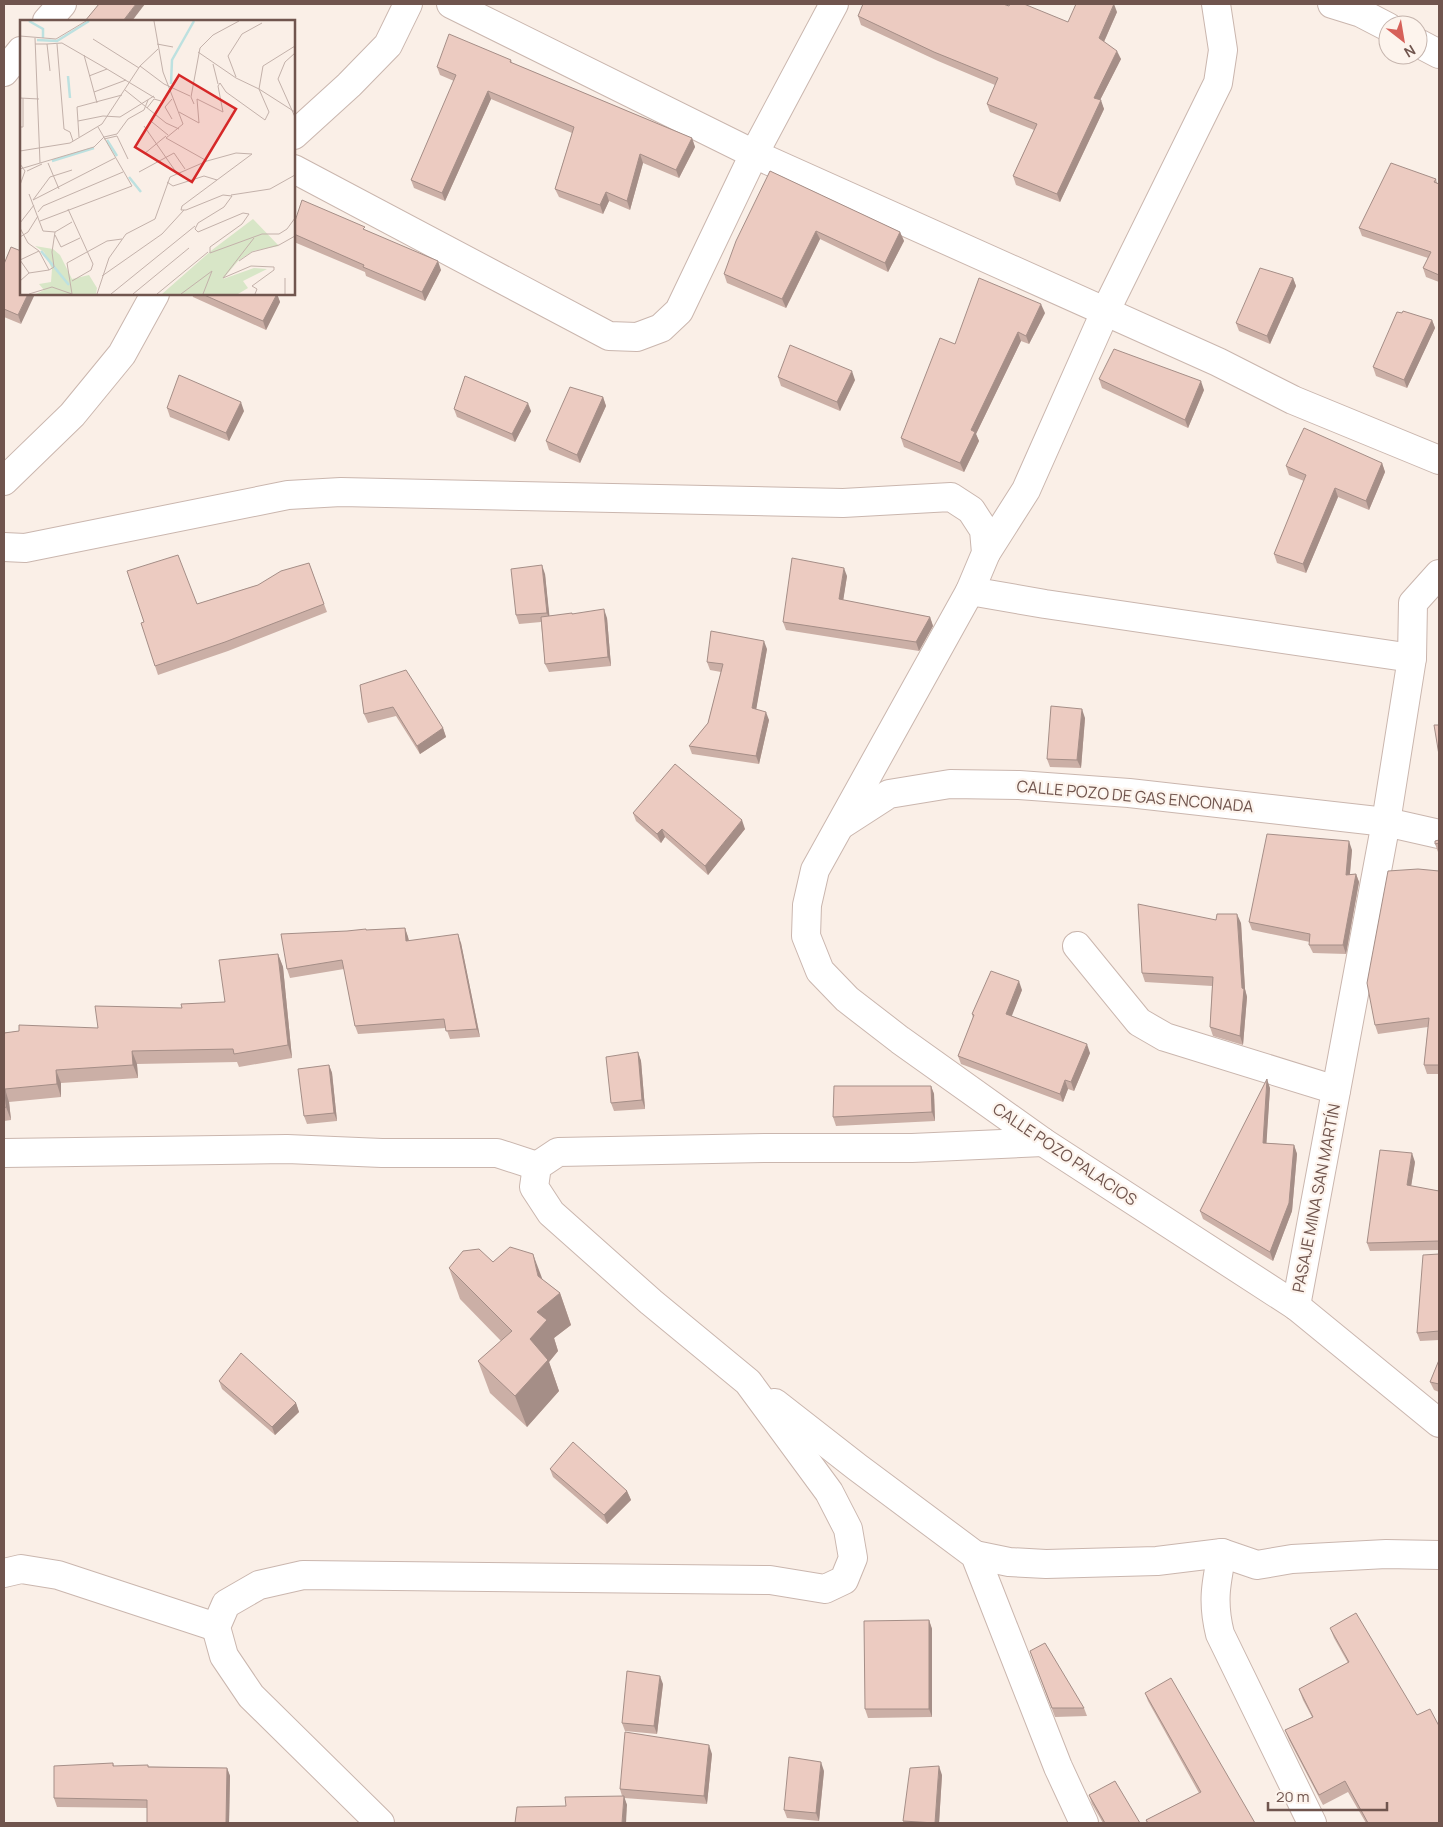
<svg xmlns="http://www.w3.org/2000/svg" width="1443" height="1827" font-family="Manrope,sans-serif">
	<rect width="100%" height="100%" fill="#faefe7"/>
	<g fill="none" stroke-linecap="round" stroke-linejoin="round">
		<defs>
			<g id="minor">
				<polyline points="451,4 754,154 1218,362 1293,400 1439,460"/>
				<polyline points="1332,4 1361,13 1388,27"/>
				<polyline points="47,21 62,4"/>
				<polyline points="1418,43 1439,54"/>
				<polyline points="4,72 21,51"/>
				<polyline points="294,135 349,85 388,45 408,4"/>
				<polyline points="294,169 609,336 637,337 661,328 679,311 754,154 834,4"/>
				<polyline points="4,481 72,415 122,354 155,294"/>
				<polyline points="4,547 25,548 288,495 341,492 843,503 951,497 971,510 984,530 986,553 970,591 815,870 807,905 806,936 820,971 847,999 900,1040 1043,1142 1296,1306 1439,1423"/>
				<polyline points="986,553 1026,490 1105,312 1218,83 1223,50 1216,4"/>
				<polyline points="970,591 1045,604 1412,658"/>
				<polyline points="841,825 889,794 950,784 1019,785 1129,793 1386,822 1439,834"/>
				<polyline points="1077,946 1139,1022 1165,1037 1336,1090"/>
				<polyline points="4,1153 287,1149 382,1153 497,1153 537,1166"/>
				<polyline points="1296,1306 1386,822 1412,658 1413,603 1439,574"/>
				<polyline points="775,1403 857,1467 975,1555 1058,1767 1084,1823"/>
				<path d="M 1222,1553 C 1216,1584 1212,1602 1220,1634 L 1312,1823"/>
				<polyline points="975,1555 1009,1562 1046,1564 1157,1561 1222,1553 1257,1565 1292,1559 1386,1554 1439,1555"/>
				<polyline points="4,1573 21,1569 58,1575 216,1627"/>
				<polyline points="380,1823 251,1696 224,1656 216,1627 226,1604 259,1585 303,1575 770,1580 825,1589 844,1580 853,1558 848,1529 829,1492 748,1382 651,1302 551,1213 534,1187 537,1166 558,1152 767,1148 912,1148 1043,1142"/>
			</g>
		</defs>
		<use href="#minor" stroke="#cab6ae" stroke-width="30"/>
		<use href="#minor" stroke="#fff" stroke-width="28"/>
	</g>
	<g fill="#cbafa6">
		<polygon points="1009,6 1068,22 1117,12 1104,42 1121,59 1100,100 1104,109 1060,202 1016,185 1013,176 1034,130 990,112 987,104 995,85 938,61 861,25 858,16"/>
		<polygon points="511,60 512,63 692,138 695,147 679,178 643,163 630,210 609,201 603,214 559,197 555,189 572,133 491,99 445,201 414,188 411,180 454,81 440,75 437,67"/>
		<polygon points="770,171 900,232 904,241 888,272 820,239 786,308 727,283 724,274"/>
		<polygon points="1436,179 1437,183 1439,184 1439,282 1426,277 1423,268 1428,258 1362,236 1359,228"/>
		<polygon points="294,224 366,230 441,270 425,301 366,276 365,272 294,242"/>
		<polygon points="4,264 21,324 4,317"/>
		<polygon points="1293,278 1296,286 1270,344 1239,331 1236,323"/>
		<polygon points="192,294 277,294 280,302 266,330 193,297"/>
		<polygon points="1045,313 1029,344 1021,341 976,434 979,441 964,472 904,447 901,438 955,344"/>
		<polygon points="1402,313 1432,320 1435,328 1407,388 1376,376 1373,367"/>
		<polygon points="778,377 855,380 840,411 781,386"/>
		<polygon points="1099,379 1204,390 1188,428 1102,388"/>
		<polygon points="603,397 606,406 580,463 549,450 546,441"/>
		<polygon points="167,408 244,411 229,441 170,417"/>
		<polygon points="454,409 531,411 515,442 457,417"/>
		<polygon points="1382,463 1385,472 1369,510 1338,497 1306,573 1277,563 1274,554 1304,481 1289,475 1286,466"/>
		<polygon points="309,563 327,612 228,651 158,675 155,666 197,604 258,585"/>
		<polygon points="545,574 549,616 572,614 607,618 611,666 549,672 545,664 541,622 519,624 516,615"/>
		<polygon points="847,576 843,600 930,617 933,626 919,651 786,630 783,622"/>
		<polygon points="767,649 756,709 769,720 759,764 692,754 689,746 708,723 721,672 710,670 707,662"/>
		<polygon points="360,685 443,728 446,737 420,754 396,716 368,723 364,714"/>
		<polygon points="1085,718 1081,768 1050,767 1047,759"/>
		<polygon points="633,813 745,829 708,875 665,837 661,843 636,821"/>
		<polygon points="1439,840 1439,852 1438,852 1435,844"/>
		<polygon points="1352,850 1350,874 1356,874 1359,882 1346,954 1313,953 1309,945 1310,942 1252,930 1249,922"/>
		<polygon points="1439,871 1439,1074 1427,1074 1424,1065 1428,1027 1378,1034 1375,1025"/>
		<polygon points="1216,920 1241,923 1245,989 1247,997 1243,1045 1213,1036 1210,1027 1212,986 1145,982 1142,973"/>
		<polygon points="405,928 409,940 461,943 480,1037 450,1039 446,1028 358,1034 355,1026 344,969 290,978 287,969 367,930"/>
		<polygon points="278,954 283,967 292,1058 239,1067 237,1062 137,1064 138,1078 61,1083 61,1097 9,1102 11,1120 4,1121 4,1033 19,1031 98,1028 182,1008 225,1002"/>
		<polygon points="1022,990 1011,1016 1090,1053 1074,1091 1068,1089 1063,1102 961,1064 958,1056 973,1018 972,1014"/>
		<polygon points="638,1052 641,1061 645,1109 614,1111 611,1103"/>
		<polygon points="329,1065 332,1073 337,1121 307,1124 304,1116"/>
		<polygon points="931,1086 934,1094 935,1121 836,1126 833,1117"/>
		<polygon points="1270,1088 1266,1143 1294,1145 1297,1154 1292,1211 1273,1261 1203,1219 1200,1211"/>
		<polygon points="1415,1162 1411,1186 1439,1191 1439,1250 1370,1251 1367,1243"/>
		<polygon points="1439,1254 1439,1340 1420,1341 1417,1333"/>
		<polygon points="493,1262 543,1280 560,1293 571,1325 554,1338 558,1351 549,1362 559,1391 527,1427 490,1393 478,1361 501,1341 460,1299 449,1268"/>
		<polygon points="1439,1360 1439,1392 1434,1390 1430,1382"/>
		<polygon points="219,1381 296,1403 299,1412 275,1435 222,1389"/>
		<polygon points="550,1469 627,1491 631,1500 607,1524 553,1477"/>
		<polygon points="929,1620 932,1629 932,1717 868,1718 865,1709"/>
		<polygon points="1330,1628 1439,1823 1366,1823 1348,1792 1323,1805 1289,1740 1285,1730 1312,1717 1303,1700 1299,1689 1348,1663 1334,1638"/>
		<polygon points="1030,1651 1084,1708 1087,1716 1055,1717"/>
		<polygon points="663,1684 657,1734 625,1731 622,1723"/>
		<polygon points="1145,1693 1255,1823 1147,1823 1146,1820 1199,1793 1148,1701"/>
		<polygon points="712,1754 707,1804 624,1798 627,1805 566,1806 622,1796 620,1789"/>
		<polygon points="113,1763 114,1766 227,1768 230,1776 229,1823 147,1823 147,1808 57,1807 54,1798"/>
		<polygon points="824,1771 819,1821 787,1818 784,1810"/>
		<polygon points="942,1775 939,1823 904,1823 903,1821"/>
		<polygon points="1089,1795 1140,1823 1103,1823 1092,1804"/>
	</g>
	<g fill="#a58e87">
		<polygon points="136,4 145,4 132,21 123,21"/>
		<polygon points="1114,4 1117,12 1102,46 1099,38"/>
		<polygon points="1117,51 1121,59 1097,106 1094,98"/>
		<polygon points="488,91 491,99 445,201 442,193"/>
		<polygon points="1101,100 1104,109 1060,202 1057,194"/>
		<polygon points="692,138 695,147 679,178 676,170"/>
		<polygon points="640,154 643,163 630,210 627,201"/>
		<polygon points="606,192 609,201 603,214 600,205"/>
		<polygon points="816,231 820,239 786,308 782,299"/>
		<polygon points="900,232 904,241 888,272 885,263"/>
		<polygon points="438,261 441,270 425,301 422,292"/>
		<polygon points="1293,278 1296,286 1270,344 1267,336"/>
		<polygon points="28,294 35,294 21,324 18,315"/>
		<polygon points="277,294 280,302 266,330 263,321"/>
		<polygon points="1041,304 1045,313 1029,344 1026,336"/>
		<polygon points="1432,320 1435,328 1407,388 1404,380"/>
		<polygon points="1018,332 1021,341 976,434 979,441 964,472 960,463 971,430"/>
		<polygon points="852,371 855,380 840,411 837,402"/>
		<polygon points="1201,381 1204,390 1188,428 1185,420"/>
		<polygon points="603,397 606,406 580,463 577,455"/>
		<polygon points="241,402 244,411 229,441 226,433"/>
		<polygon points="528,403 531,411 515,442 512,434"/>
		<polygon points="1382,463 1385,472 1369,510 1366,501"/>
		<polygon points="1335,488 1338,497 1306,573 1303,564"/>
		<polygon points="542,565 545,574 550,621 547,613"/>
		<polygon points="844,568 847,576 842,608 839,599"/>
		<polygon points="604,609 607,618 611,666 608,657"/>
		<polygon points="930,617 933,626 919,651 916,642"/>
		<polygon points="764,641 767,649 755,716 752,708"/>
		<polygon points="1082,709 1085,718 1081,768 1077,760"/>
		<polygon points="766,712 769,720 759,764 756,756"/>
		<polygon points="443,728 446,737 420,754 417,746"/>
		<polygon points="742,820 745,829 708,875 705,866"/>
		<polygon points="662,829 665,837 661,843 657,834"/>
		<polygon points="1349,841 1352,850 1349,883 1346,875"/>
		<polygon points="1356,874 1359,882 1346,954 1343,945"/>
		<polygon points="1237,914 1241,923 1245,989 1247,997 1243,1045 1240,1036 1242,988"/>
		<polygon points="405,928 408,937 410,949 406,941"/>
		<polygon points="458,934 461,943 480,1037 477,1029"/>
		<polygon points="278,954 283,967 292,1058 288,1045"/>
		<polygon points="1019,981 1022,990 1009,1023 1006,1014"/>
		<polygon points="1087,1044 1090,1053 1074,1091 1071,1082"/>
		<polygon points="132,1051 137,1064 138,1078 133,1065"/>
		<polygon points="638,1052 641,1061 645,1109 642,1100"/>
		<polygon points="329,1065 332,1073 337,1121 334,1113"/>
		<polygon points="56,1070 61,1083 61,1097 57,1084"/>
		<polygon points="1267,1079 1270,1088 1266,1151 1263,1143"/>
		<polygon points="1065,1080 1068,1089 1063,1102 1060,1094"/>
		<polygon points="931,1086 934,1094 935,1121 932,1112"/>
		<polygon points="5,1089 9,1102 11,1120 6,1107"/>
		<polygon points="1294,1145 1297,1154 1292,1211 1273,1261 1270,1252"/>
		<polygon points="1412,1153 1415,1162 1410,1193 1407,1185"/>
		<polygon points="533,1254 545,1286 560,1293 571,1325 554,1338 558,1351 549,1362 559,1391 527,1427 515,1396 537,1312 538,1276"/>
		<polygon points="296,1403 299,1412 275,1435 272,1427"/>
		<polygon points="627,1491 631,1500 607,1524 604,1515"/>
		<polygon points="929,1620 932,1629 932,1717 929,1709"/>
		<polygon points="660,1676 663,1684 657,1734 654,1726"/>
		<polygon points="709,1745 712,1754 707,1804 704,1796"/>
		<polygon points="821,1762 824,1771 819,1821 816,1813"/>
		<polygon points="939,1766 942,1775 939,1823 935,1823"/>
		<polygon points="227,1768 230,1776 229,1823 226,1823"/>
		<polygon points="624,1796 627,1805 626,1823 622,1823"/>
	</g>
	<g fill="#eccbc1" stroke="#a58e87">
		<polygon points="99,4 136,4 123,21 85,21"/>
		<polygon points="863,4 1003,4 1009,6 1010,4 1024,4 1068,22 1076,4 1114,4 1099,38 1117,51 1094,98 1101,100 1057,194 1013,176 1037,124 987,104 998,78 934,52 858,16"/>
		<polygon points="449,34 511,60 510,62 692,138 676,170 640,154 627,201 606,192 600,205 555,189 574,127 488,91 442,193 411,180 456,75 437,67"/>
		<polygon points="1391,163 1436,179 1434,182 1439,184 1439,275 1423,268 1431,252 1359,228"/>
		<polygon points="770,171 900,232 885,263 816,231 782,299 724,274 736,241"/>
		<polygon points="302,200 365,227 363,229 438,261 422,292 363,267 364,265 294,234 294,224"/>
		<polygon points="11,247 21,251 21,294 28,294 18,315 4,309 4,264"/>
		<polygon points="1260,268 1293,278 1267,336 1236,323"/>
		<polygon points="979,278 1041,304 1026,336 1018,332 971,430 975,432 960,463 901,438 940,338 955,344"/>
		<polygon points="202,294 277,294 263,321"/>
		<polygon points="1403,311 1432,320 1404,380 1373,367 1397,312 1402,313"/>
		<polygon points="790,345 852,371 837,402 778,377"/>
		<polygon points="1114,349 1201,381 1185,420 1099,379"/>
		<polygon points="179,375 241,402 226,433 167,408"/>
		<polygon points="465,376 528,403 512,434 454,409"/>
		<polygon points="570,387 603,397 577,455 546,441"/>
		<polygon points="1304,428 1382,463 1366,501 1335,488 1303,564 1274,554 1306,475 1286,466"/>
		<polygon points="178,555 197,604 258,585 281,571 309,563 324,604 225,642 155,666 141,623 144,622 127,571"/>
		<polygon points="792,558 844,568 839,599 930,617 916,642 783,622"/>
		<polygon points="542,565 547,613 516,615 511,569"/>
		<polygon points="604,609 608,657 545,664 541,617 572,613 572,614"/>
		<polygon points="711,631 764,641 752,708 766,712 756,756 689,746 708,723 723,664 707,662"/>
		<polygon points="406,670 443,728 417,746 393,707 364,714 360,685"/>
		<polygon points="1051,706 1082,709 1077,760 1047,759"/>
		<polygon points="1434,725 1439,725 1439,755"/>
		<polygon points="675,764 742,820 705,866 662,829 657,834 633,813"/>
		<polygon points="1267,834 1349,841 1346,875 1356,874 1343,945 1309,945 1310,934 1249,922"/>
		<polygon points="1439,840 1439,843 1435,844 1435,841"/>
		<polygon points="1418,869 1439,871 1439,1065 1424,1065 1429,1018 1375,1025 1367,983 1388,871"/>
		<polygon points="1138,904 1216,920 1217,914 1237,914 1242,988 1244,989 1240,1036 1210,1027 1213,977 1142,973"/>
		<polygon points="405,928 406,941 458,934 477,1029 446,1031 444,1019 355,1026 342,960 287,969 281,934 347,931 366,929 366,930"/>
		<polygon points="278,954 288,1045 234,1054 233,1049 132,1051 133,1065 56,1070 57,1084 5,1089 6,1107 4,1108 4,1033 19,1031 19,1025 98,1028 95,1006 182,1008 181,1004 225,1002 219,960"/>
		<polygon points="991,971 1019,981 1006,1014 1087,1044 1071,1082 1065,1080 1060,1094 958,1056 974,1015 972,1014"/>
		<polygon points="638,1052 642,1100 611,1103 606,1057"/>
		<polygon points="329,1065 334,1113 304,1116 298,1069"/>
		<polygon points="1267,1079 1263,1143 1294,1145 1289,1203 1270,1252 1200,1211"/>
		<polygon points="834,1086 931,1086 932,1112 833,1117"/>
		<polygon points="1380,1150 1412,1153 1407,1185 1439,1191 1439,1241 1367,1243"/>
		<polygon points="510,1247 533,1254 538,1276 560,1293 537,1312 547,1320 530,1339 548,1360 515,1396 478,1361 512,1331 449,1268 463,1251 479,1249 493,1262"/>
		<polygon points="1439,1254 1439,1331 1417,1333 1423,1255"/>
		<polygon points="241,1353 296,1403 272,1427 219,1381"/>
		<polygon points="1439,1360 1439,1384 1430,1382"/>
		<polygon points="573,1442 627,1491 604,1515 550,1469"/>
		<polygon points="1356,1613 1417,1715 1430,1709 1439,1726 1439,1823 1368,1823 1345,1781 1319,1795 1285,1730 1313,1717 1299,1689 1349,1662 1330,1628"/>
		<polygon points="929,1620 929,1709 865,1709 864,1621"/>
		<polygon points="1045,1643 1084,1708 1052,1708 1030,1651"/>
		<polygon points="627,1671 660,1676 654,1726 622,1723"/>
		<polygon points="1171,1678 1255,1823 1148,1823 1146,1820 1201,1792 1145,1693"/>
		<polygon points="625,1732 709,1745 704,1796 620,1789"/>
		<polygon points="789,1757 821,1762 816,1813 784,1810"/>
		<polygon points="113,1763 113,1766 148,1765 148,1767 227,1768 226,1823 147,1823 147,1800 54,1798 54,1766"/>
		<polygon points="939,1766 935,1823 903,1821 910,1768"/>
		<polygon points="1115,1781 1140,1823 1105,1823 1089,1795"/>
		<polygon points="624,1796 622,1823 515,1823 517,1807 566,1806 565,1797"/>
	</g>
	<g text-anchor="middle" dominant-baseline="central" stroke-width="4.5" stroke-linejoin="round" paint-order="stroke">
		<g font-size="16" fill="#70554e" stroke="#fdf4ed">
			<text transform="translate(1135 796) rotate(5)">CALLE POZO DE GAS ENCONADA</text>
			<text transform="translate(1065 1154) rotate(34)">CALLE POZO PALACIOS</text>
			<text transform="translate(1316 1198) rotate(-79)">PASAJE MINA SAN MARTÍN</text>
		</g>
	</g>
	<g transform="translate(20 20)">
		<rect width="275" height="275" fill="#faefe7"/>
		<path d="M 233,199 L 259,226 L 233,231 L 218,241 L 203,259 L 234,248 L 247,249 L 223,261 L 228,268 L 218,274 L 142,274 L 192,230 ZM 15,226 L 33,229 L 40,235 L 52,259 L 69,255 L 77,268 L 76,274 L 16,274 L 24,270 L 19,264 L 31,262 L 32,249 L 24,232 Z" fill="#d8e6c7"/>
		<path fill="none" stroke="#bde1e0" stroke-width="2.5" d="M 9,1 L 23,9 L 23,18M 17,20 L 37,21 L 69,1M 48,56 L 50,78M 151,64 L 152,40 L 174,1M 87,120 L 97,136M 32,141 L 74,128M 109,157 L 121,172M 21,231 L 49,265"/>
		<path fill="none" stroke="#c3b1aa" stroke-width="1" d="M 0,16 L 36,19 L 66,1M 15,18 L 20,143M 73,19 L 119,48M 15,24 L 27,24 L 30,51M 27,24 L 42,23 L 87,49M 37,24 L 44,109 L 50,112 L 53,121M 137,24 L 153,27M 178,32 L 216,58 L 239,69 L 243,46 L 275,26M 275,33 L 265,42 L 258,59 L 275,97M 64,35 L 77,83M 193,44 L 198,64M 120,46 L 144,64 L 170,76M 69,56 L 87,49 L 135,78M 216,57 L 208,36 L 222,14 L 242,3M 105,70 L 146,103 L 159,109M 74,72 L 106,60M 0,78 L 19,79M 152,79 L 145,87 L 152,99M 174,84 L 171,77 L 180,28 L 193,15 L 219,1M 127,88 L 134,79 L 141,81M 159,92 L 179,103 L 177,79 L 203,92 L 198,66 L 200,63 L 206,72 L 245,100 L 249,92 L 239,69 L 275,92M 58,101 L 83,96 L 100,97 L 134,76M 132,102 L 148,115M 124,106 L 156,152M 0,107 L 3,107 L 3,78M 59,117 L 57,87 L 102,75M 84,119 L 97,116 L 108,139M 0,131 L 50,123 L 82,104 L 120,46 L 138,29M 124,134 L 146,116M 187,141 L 216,133 L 232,134 L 162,186 L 161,190 L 166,190 L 203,175 L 212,176 L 204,187 L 178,203 L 175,209 L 178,212 L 223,193 L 229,194 L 222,204 L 190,227 L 190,233 L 242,214 L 259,214 L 267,209 L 275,198M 28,143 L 39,169M 0,144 L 5,151 L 0,165M 0,149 L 74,127 L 84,117 L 97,114 L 108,99 L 124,90 L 128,80M 7,151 L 22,144M 119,152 L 154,133 L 165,149M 147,162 L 153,166 L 184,156 L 197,160M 9,174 L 23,211 L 35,212M 211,175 L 250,169 L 275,155M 13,180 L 95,138M 13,180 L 30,157 L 52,150M 48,189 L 73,244 L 71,250 L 52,261M 18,192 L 23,186 L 103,152M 20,201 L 112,166 L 78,107M 0,203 L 14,185M 0,208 L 8,223 L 19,231 L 0,240 L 9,253M 35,212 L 52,202M 35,215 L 41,227 L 60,218M 0,217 L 8,212 L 18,196M 234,218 L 203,258 L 231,246 L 254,247 L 254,250 L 232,266 L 237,269 L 235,274M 219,241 L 232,232 L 259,225 L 275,216M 29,250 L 34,247 L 32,232 L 35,212M 82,256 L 142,214 L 164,190M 265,258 L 265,274M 0,261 L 9,253 L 29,250 L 19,231M 9,274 L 32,267 L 52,274 L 47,243 L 87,221 L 102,219M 77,274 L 89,238 L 106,214 L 135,199 L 150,157 L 187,141 L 146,118 L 163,104 L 143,52 L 134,1M 91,274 L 175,206M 113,274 L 169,228M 137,274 L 188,232M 161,274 L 192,251 L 183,274"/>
		<path fill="#d62828" fill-opacity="0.15" stroke="#d62828" stroke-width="2.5" d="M 159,55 L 216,89 L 172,162 L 115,127 Z"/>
		<rect width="275" height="275" fill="none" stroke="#70554e" stroke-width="2.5"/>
	</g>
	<rect width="1443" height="1827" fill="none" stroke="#70554e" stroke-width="10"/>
	<g transform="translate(1403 40) rotate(149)"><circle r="24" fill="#fdf4ed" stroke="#c5b4ad"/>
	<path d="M0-4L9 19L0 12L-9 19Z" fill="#d6615a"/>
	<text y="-8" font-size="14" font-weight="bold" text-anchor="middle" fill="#70554e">N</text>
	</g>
	<path d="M1268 1802v8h119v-8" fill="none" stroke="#70554e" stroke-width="2.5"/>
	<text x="1276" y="1802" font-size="15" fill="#70554e" stroke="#fdf4ed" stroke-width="4" paint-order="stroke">20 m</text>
</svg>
